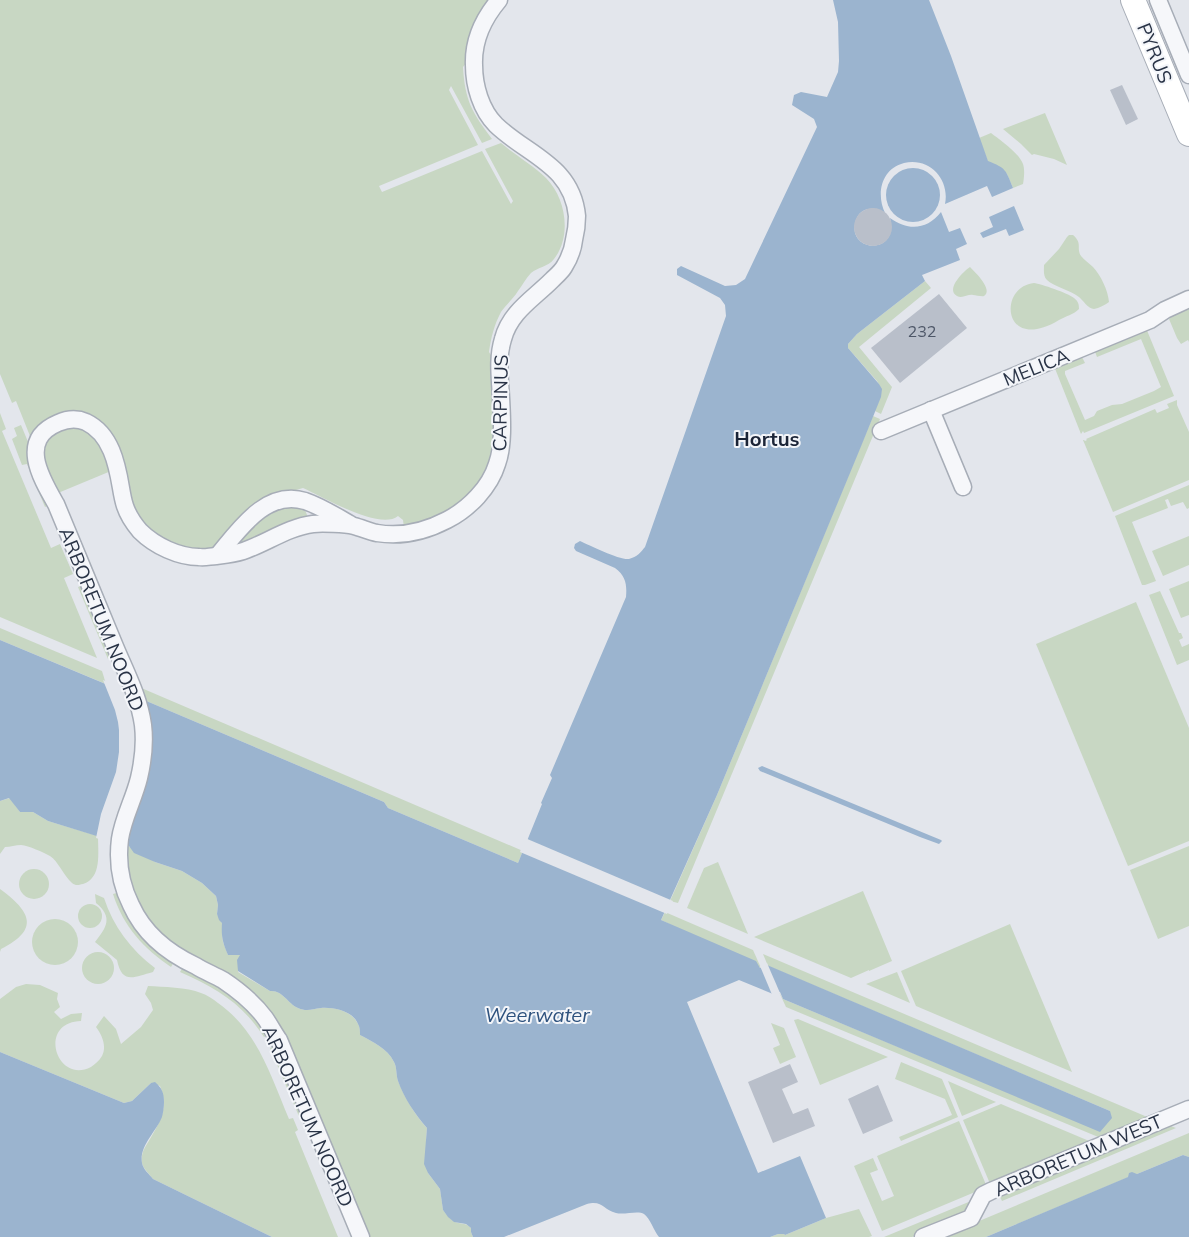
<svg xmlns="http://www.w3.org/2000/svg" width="1189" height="1237" font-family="Mulish,sans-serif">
	<rect width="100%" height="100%" fill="#e3e6ec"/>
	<g fill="#c8d7c3">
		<path d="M 0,0 L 492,0 L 468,61 L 463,67 C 465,101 472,112 492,139 L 482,143 L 451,86 L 449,90 L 478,145 L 379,186 L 382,192 L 482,151 L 511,204 L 513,201 L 485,149 L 501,143 C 515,155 533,165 546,178 C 566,198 572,236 554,259 C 548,267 538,267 531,273 C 526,278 522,286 518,291 C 513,299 506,305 501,312 C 494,325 491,338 489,352 L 494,360 L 494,452 L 482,480 L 454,510 L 404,528 L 403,520 L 398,516 C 380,531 323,497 303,488 L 296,490 L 298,494 L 214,547 L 196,551 L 164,542 L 139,521 L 88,417 L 32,441 L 16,401 L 12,403 L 0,374 Z"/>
		<polygon points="1045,113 1067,165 1054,159 1034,154 1032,155 1021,144 1003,129"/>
		<path d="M 991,133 C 1000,140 1019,153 1023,164 C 1025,170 1024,178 1023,184 L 1013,188 L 1007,174 L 988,162 L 979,138 Z"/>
		<path d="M 1069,235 L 1073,235 C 1083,244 1076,247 1081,256 C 1084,260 1089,263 1093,267 C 1101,276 1108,290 1109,302 C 1105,305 1099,308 1094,309 C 1088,309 1083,300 1079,297 C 1070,290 1053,286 1047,280 C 1043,276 1044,270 1044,265 L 1059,249 L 1067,237 Z"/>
		<path d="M 970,267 C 974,271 994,290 984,296 C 982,297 976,295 973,295 C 968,294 962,299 957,296 C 945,289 964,271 970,267 Z"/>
		<path d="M 925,281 L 931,288 L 859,347 L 892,387 L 881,414 L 875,411 C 879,399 885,393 877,381 L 848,348 L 847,347 L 848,344 L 857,334 Z"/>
		<path d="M 1034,283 C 1041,284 1068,293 1074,298 C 1078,301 1079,304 1079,309 C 1073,315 1066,316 1059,320 C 1003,354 997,287 1034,283 Z"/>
		<polygon points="1189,309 1189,342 1188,340 1181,344 1177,338 1169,319 1173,316 1172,312 1184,311"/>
		<polygon points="1146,328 1174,396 1084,433 1083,431 1081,434 1054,366 1081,355 1085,363 1065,371 1065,374 1085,420 1094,416 1097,411 1112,405 1122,404 1154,391 1161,387 1141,339 1097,357 1094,349"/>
		<polygon points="1177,400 1177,405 1189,432 1189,480 1113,512 1083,440 1084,440 1085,441 1087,440 1086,439 1155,409 1157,413 1169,408 1167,404"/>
		<polygon points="0,413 6,429 2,431 51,548 60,544 73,574 64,578 97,658 0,617"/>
		<polygon points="873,416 880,419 678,903 670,901 717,795"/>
		<polygon points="21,425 31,449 51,504 45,507 27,464 22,465 12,439 17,436 14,428"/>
		<polygon points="79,426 102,441 111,471 58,493 44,468 43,444 57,429"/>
		<polygon points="1189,485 1189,508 1187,509 1183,502 1171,506 1168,499 1165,500 1168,508 1132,522 1156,581 1145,585 1142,585 1115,516"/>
		<polygon points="303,505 309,520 236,549 236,543 271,509"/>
		<polygon points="1189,536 1189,565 1163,576 1152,551"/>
		<polygon points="1189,581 1189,615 1181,618 1169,589"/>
		<polygon points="84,585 114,656 108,659 78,587"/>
		<polygon points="1160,591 1179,633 1181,633 1183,638 1179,640 1182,647 1189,644 1189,660 1177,665 1149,595"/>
		<polygon points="1136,602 1189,728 1189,841 1128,866 1036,644"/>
		<polygon points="0,628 102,671 106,684 0,640"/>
		<polygon points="139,687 523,851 518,863 388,808 384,802 144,700"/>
		<path d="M 10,798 L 20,812 L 33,812 L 48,821 L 98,836 C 98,853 102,878 83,884 C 78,885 76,886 72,883 C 64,876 58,861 50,856 C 43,852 29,846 21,845 C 16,845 10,847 5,847 L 0,854 L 0,801 Z"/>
		<path d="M 127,845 L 155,862 L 182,871 L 202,883 L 216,896 L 218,905 L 217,914 L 222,923 L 222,935 L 223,942 L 228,955 L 241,955 L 238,972 L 270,991 C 283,990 287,1003 298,1008 C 307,1012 312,1009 321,1008 C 334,1007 352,1011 358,1024 C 360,1027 360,1032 360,1035 C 373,1042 387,1048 394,1062 C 397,1067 396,1075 398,1081 C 405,1098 415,1115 427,1128 L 426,1141 L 428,1173 L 440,1189 L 443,1210 C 446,1214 451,1220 455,1222 C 463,1225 465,1222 471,1228 L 471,1232 L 473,1237 L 367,1237 L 284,1038 L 172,947 L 139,908 L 127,873 Z"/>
		<polygon points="1189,846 1189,926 1158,939 1130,870"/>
		<polygon points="718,862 748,934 687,908 704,868"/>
		<circle cx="34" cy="884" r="15"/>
		<path d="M 0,889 C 30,911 41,929 1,949 L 0,952 Z"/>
		<polygon points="863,891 892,961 869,971 869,970 851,978 754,937"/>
		<path d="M 120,892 L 174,962 L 171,967 C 144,949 123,926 113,894 Z"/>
		<path d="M 95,894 L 104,898 C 113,926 131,950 155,968 L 153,972 C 134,977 122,985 117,960 L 95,942 C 107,927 113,917 96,903 Z"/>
		<circle cx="90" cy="916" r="12"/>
		<polygon points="665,912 753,950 761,968 661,920"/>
		<circle cx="55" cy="942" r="23"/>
		<polygon points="1010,924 1072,1072 916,1006 901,971"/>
		<circle cx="98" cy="968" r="16"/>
		<polygon points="763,954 1152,1119 1103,1139 786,1007 779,992 783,999 1100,1131 1110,1111 768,966"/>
		<path d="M 183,967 L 195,972 L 239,999 L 270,1034 L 264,1037 C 242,1003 216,988 180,972 Z"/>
		<polygon points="897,972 910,1003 866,984"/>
		<path d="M 26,984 L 40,985 L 58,993 L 57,999 L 60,1007 L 54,1012 L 61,1019 L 71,1014 L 82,1013 L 81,1021 C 37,1022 56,1085 91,1067 C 95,1064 99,1061 102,1056 C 107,1046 102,1035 96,1027 L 104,1016 L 116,1029 L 121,1044 L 141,1027 L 153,1010 L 151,1003 L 145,994 L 148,986 C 163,987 187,987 201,993 C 207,995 213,999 218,1003 C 258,1031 271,1077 289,1119 L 293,1118 L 298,1130 L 295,1132 L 338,1237 L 272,1237 L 153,1179 C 149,1174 143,1168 142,1163 C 141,1155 143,1150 147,1144 C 158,1125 170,1109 160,1086 L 151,1083 L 132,1101 L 124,1103 L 0,1052 L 0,999 L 16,987 Z"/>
		<polygon points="798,1019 888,1057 820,1085 794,1020"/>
		<polygon points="771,1023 784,1028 796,1057 780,1064 773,1048 780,1045"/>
		<polygon points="275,1045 306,1119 301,1121 270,1048"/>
		<polygon points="901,1062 942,1079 958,1117 901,1141 899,1137 952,1115 945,1099 895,1079"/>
		<polygon points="948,1081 996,1102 962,1116"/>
		<polygon points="1001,1104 1094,1143 991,1186 963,1120"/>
		<polygon points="959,1121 987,1187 882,1231 854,1166 873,1158 878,1170 870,1173 882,1201 894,1196 877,1156"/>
		<polygon points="1168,1125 1176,1128 1002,1201 999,1195"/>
		<polygon points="1189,1133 1189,1157 1183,1155 1137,1174 1129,1173 1129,1177 986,1237 941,1237"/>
		<polygon points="971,1201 965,1215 912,1237 884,1237"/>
		<polygon points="859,1209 872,1236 869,1237 770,1237 778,1234 784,1234 785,1235 826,1218"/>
	</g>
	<g fill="#9bb4cf">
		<path d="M 833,0 L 929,0 L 951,56 L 988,161 C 1006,168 1006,170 1013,188 L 992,197 L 987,186 L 945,204 C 950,180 930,157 904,163 C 881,169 876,194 885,213 C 879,209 870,207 863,211 C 858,214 856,219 855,224 C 849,252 899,256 890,218 C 908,231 927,230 941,212 L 949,232 L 960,228 L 967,244 L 956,249 L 960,260 L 922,275 L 925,281 L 857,334 L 848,344 L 848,348 L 879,384 L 882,389 L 881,397 L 862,444 L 717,795 L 661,920 L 756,961 L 760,968 L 767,965 L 1110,1111 L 1112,1118 L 1100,1132 L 783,999 L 780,992 L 773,994 L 739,980 L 687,1002 L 758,1173 L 800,1156 L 826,1218 L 785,1235 L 784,1234 L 778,1234 L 770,1237 L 659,1237 C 654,1231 650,1218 644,1214 C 638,1210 625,1215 616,1213 C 603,1210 603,1200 587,1204 L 504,1237 L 473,1237 L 471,1232 L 471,1228 L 466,1224 L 454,1222 L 448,1217 L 443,1210 L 440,1189 L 428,1173 L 424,1164 L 427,1128 C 415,1114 404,1098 398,1081 C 396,1075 397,1067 394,1062 C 387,1048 373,1042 360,1035 C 360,1032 360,1027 358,1024 C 353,1011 333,1007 321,1008 C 312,1009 307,1012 298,1008 C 287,1003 283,990 270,991 L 238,971 L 237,960 L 240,955 L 228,955 C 223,943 221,937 222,923 L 219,920 L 217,914 L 218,905 L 216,896 L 202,883 L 182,871 L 155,862 L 134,853 L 129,846 L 48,821 L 33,812 L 20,812 L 9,798 L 0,801 L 0,640 L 144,700 L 384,802 L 388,808 L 518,863 L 542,804 L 541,803 L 552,778 L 550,775 L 626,597 C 627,585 626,576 615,568 L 576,551 L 574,548 L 575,544 L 580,541 C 591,546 619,560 629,559 C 637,557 641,552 645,547 L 726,316 L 725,305 L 720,298 L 677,275 L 677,269 L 681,266 L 725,286 L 736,285 L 745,279 L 817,127 L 814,119 L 792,105 L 794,95 L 801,92 L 827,97 L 838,72 L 839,61 L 838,22 Z"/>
		<circle cx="913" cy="195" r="27"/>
		<polygon points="1014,206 1024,230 1009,236 1006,229 983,238 980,233 993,227 989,217"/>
		<polygon points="762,766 941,840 942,841 939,844 920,837 760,771 758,768"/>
		<path d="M 0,1052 L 124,1103 L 132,1101 L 151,1083 L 155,1082 C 162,1088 164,1093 164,1102 C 164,1107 163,1113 162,1117 C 156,1132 139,1146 142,1163 C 143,1169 149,1174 153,1179 L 272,1237 L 0,1237 Z"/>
		<polygon points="1183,1155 1189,1157 1189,1237 986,1237 1128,1177 1129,1173 1132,1172 1137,1174"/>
	</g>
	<g fill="#e3e6ec">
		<polygon points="103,680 144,697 151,749 150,768 147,778 130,831 128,848 96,838 101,814 116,772 119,752 119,730 118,722 115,710"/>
		<polygon points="525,838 673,901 667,914 520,852"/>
		<polygon points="767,963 780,993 773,997 760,966"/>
	</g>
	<g fill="#b9bfca">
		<polygon points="1122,85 1138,119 1126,125 1110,90"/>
		<circle cx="873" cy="227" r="19"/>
		<polygon points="939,294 967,328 900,383 871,348"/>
		<polygon points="790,1064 798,1082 782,1089 793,1114 808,1108 815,1126 773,1143 748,1082"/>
		<polygon points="878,1085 893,1121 863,1134 848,1099"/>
	</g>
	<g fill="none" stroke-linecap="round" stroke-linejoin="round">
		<defs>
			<g id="street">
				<polyline points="1158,0 1189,75"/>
				<polyline points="931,410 963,487"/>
				<polyline points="881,431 1150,320 1165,310 1189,299"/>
				<path d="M 218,555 C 239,530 266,489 305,501 C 320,506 336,516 350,524"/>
				<path d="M 361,1237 L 279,1040 C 274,1033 270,1025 265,1018 C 254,1003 238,990 223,980 C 214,975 204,971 196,966 C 168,953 144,934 131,905 C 121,885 117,862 120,839 C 123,818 134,799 139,778 C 143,761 145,742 143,725 C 139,696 125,671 114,644 C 95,597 75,551 56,504 C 41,478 18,440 58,423 C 67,419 77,418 86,422 C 111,434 117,464 121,488 C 122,494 123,500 125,506 C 128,515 134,524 140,531 C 155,546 179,557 199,557 C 205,558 211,556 217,556 C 227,554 237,554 246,550 C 268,542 289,527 313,524 C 322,523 345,524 354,526 C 362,528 370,532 377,533 C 401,537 426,531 447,520 C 469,509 490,487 497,464 C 504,445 502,417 501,398 C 500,378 497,358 503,339 C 510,312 533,299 552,280 C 556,276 561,272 564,267 C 569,259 573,249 574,240 C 576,232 577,223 577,216 C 572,165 527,155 496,125 C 481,110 474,86 474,65 C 473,40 483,19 499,0"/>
				<polyline points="923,1237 971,1218 983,1195 991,1191 1189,1109"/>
			</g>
			<polyline id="secondary" points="1133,0 1189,134"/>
		</defs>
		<use href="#street" stroke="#a7adb7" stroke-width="19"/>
		<use href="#secondary" stroke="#a7adb7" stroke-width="26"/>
		<use href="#street" stroke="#f6f7fa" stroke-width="16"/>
		<use href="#secondary" stroke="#fff" stroke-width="24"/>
	</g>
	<g text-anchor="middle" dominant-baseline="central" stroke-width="4" stroke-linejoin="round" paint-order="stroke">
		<g font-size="16" fill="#4d5667">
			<text x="922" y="331">232</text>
		</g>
		<g font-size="19" fill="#293346" stroke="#f3f5f9">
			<text transform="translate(1155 53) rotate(68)">PYRUS</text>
			<text transform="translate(1036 367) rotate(-22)">MELICA</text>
			<text transform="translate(500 403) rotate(-89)">CARPINUS</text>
			<text transform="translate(102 619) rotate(68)">ARBORETUM NOORD</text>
			<text transform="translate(308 1116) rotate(66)">ARBORETUM NOORD</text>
			<text transform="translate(1078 1155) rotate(-23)">ARBORETUM WEST</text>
		</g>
		<g font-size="20" font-weight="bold" fill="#1b2437" stroke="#f3f5f9">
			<text x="767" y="438">Hortus</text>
		</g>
		<g font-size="20" font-style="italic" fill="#2e527e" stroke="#f3f5f9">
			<text x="537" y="1014">Weerwater</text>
		</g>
	</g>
</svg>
